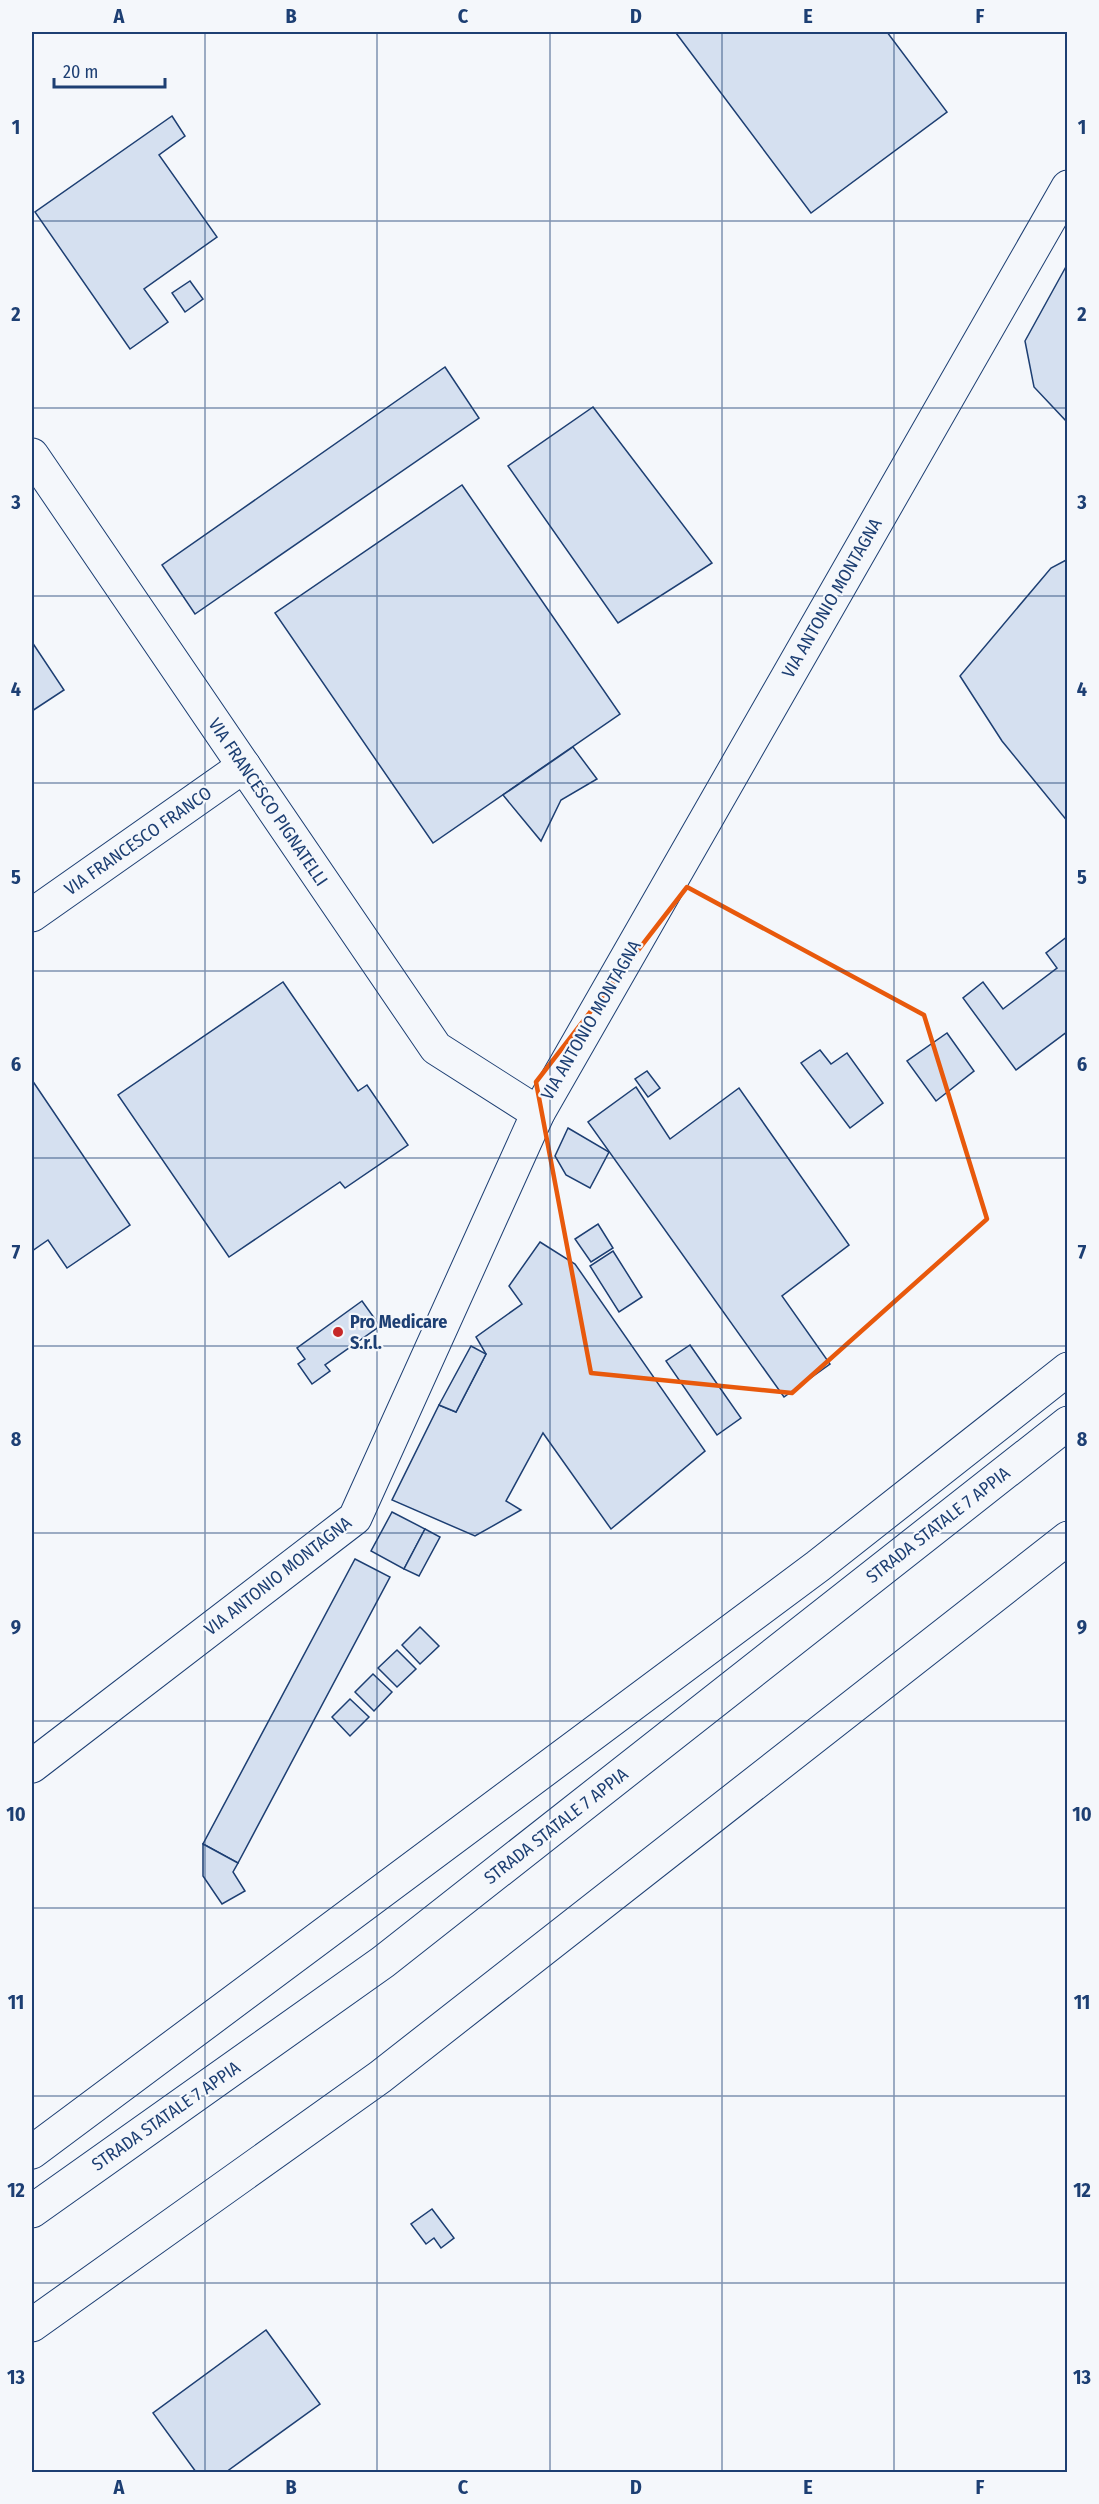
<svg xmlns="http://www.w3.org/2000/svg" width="1099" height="2504" font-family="'Fira Sans Condensed',sans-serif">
	<rect width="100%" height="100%" fill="#f4f7fb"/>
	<g fill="#d5e0f0" stroke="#1d3f73" stroke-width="1.5">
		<polygon points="677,32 887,32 947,112 811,213 676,33"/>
		<polygon points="172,116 185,136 159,155 217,237 144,289 168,322 130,349 35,212"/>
		<polygon points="1068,263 1068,423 1034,387 1025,341"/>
		<polygon points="190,281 203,299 185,312 172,293"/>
		<polygon points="445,367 479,418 195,614 162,565"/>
		<polygon points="593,407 712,563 618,623 508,466"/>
		<polygon points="462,485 620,714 433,843 275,613"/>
		<polygon points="1068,559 1068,822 1002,741 960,676 1051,568"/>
		<polygon points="32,642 64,690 32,711"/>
		<polygon points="573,747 597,779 561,800 541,841 503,795"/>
		<polygon points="1068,936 1068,1031 1016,1070 963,998 983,982 1003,1009 1057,968 1046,953"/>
		<polygon points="283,982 358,1091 367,1085 408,1145 345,1188 340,1182 229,1257 118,1095"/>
		<polygon points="947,1033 974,1071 936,1101 907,1061"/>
		<polygon points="820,1050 831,1064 847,1053 883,1103 850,1128 801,1063"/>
		<polygon points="647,1071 660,1088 648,1097 635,1079"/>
		<polygon points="32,1080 130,1225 67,1268 48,1240 32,1251"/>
		<polygon points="636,1087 670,1139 739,1088 849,1245 782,1296 830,1364 784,1397 588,1122"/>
		<polygon points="568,1128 609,1152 590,1188 566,1175 555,1156"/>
		<polygon points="598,1224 613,1248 591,1262 575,1239"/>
		<polygon points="540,1242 575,1264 705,1451 611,1529 543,1433 506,1501 521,1510 475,1536 392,1500 439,1405 456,1412 486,1354 476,1337 522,1304 509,1286"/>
		<polygon points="613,1251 642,1297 619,1312 590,1266"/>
		<polygon points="362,1301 380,1326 325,1365 330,1371 312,1384 298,1364 305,1359 297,1348"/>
		<polygon points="690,1345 741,1418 717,1435 666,1361"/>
		<polygon points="471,1346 486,1354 456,1412 439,1405"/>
		<polygon points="392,1512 425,1529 404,1569 371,1551"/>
		<polygon points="425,1529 440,1537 419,1576 404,1569"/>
		<polygon points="355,1559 390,1577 238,1863 203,1844"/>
		<polygon points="420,1627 439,1646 420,1664 402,1645"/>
		<polygon points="397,1650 416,1669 397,1687 378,1668"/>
		<polygon points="373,1674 392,1692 374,1711 355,1692"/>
		<polygon points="350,1699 369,1717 350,1736 332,1717"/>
		<polygon points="203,1844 238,1863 233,1872 245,1891 222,1904 203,1876"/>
		<polygon points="432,2209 454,2238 441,2248 434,2238 426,2244 411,2224"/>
		<polygon points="266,2330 320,2404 226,2472 196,2472 153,2413"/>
	</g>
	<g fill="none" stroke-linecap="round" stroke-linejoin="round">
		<defs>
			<g id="minor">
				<polyline points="32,455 436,1048 538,1113"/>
				<polyline points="32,915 244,766"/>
				<polyline points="32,1766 355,1518 538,1113 1068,187"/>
				<polyline points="32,2325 380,2077 1068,1538"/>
			</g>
			<g id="trunk">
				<polyline points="32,2152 818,1566 1068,1369"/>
				<polyline points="32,2211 383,1962 1068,1423"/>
			</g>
		</defs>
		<use href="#minor" stroke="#1d3f73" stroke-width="35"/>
		<use href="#trunk" stroke="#1d3f73" stroke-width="35"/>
		<use href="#minor" stroke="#f4f7fb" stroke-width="33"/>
		<use href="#trunk" stroke="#f4f7fb" stroke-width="33"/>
	</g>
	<path fill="none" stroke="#e8590c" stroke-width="4.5" stroke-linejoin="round" d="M 687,887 L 924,1015 L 987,1219 L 792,1393 L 591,1373 L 536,1082 Z"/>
	<path fill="none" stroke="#1d3f73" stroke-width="1.5" stroke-opacity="0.55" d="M 205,32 L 205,2472M 377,32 L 377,2472M 550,32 L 550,2472M 722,32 L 722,2472M 894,32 L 894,2472M 32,221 L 1068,221M 32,408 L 1068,408M 32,596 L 1068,596M 32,783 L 1068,783M 32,971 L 1068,971M 32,1158 L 1068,1158M 32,1346 L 1068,1346M 32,1533 L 1068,1533M 32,1721 L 1068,1721M 32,1908 L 1068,1908M 32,2096 L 1068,2096M 32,2283 L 1068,2283"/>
	<circle fill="#c62828" stroke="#f4f7fb" stroke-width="2" cx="338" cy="1332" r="6"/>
	<g text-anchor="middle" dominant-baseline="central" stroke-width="4.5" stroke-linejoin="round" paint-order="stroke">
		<g font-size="18" fill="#1d3f73" stroke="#f4f7fb">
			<text transform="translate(832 598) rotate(-60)">VIA ANTONIO MONTAGNA</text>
			<text transform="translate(268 802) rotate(56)">VIA FRANCESCO PIGNATELLI</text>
			<text transform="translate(138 841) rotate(-35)">VIA FRANCESCO FRANCO</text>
			<text transform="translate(591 1020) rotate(-60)">VIA ANTONIO MONTAGNA</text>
			<text transform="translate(938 1525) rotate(-38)">STRADA STATALE 7 APPIA</text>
			<text transform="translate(278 1576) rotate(-38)">VIA ANTONIO MONTAGNA</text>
			<text transform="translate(556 1826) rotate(-38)">STRADA STATALE 7 APPIA</text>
			<text transform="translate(166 2116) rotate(-35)">STRADA STATALE 7 APPIA</text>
		</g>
		<g font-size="18" font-weight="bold" fill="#1d3f73" stroke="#f4f7fb" text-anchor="start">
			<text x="350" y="1322">Pro Medicare<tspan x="350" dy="21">S.r.l.</tspan></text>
		</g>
	</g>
	<rect width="1099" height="2504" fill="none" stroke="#f4f7fb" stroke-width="66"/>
	<path d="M54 78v9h111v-9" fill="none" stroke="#1d3f73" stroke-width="3"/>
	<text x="63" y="78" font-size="18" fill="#1d3f73" stroke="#f4f7fb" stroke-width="4.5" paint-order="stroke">20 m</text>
	<rect x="33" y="33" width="1033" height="2438" fill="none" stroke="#1d3f73" stroke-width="2"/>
	<g font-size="20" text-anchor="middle" font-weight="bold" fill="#1d3f73">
		<text x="119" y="23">A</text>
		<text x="291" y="23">B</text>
		<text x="463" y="23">C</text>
		<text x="636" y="23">D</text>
		<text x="808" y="23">E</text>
		<text x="980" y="23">F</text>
		<text x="16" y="134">1</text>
		<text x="1082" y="134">1</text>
		<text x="16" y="321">2</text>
		<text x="1082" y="321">2</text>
		<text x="16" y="509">3</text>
		<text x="1082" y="509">3</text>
		<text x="16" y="696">4</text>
		<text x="1082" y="696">4</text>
		<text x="16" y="884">5</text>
		<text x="1082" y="884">5</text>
		<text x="16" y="1071">6</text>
		<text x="1082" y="1071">6</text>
		<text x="16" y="1259">7</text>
		<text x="1082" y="1259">7</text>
		<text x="16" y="1446">8</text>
		<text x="1082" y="1446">8</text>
		<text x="16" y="1634">9</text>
		<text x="1082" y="1634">9</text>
		<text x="16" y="1821">10</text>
		<text x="1082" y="1821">10</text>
		<text x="16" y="2009">11</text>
		<text x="1082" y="2009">11</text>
		<text x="16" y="2197">12</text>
		<text x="1082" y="2197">12</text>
		<text x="16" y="2384">13</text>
		<text x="1082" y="2384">13</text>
		<text x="119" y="2494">A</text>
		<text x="291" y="2494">B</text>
		<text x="463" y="2494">C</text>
		<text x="636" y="2494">D</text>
		<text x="808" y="2494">E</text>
		<text x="980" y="2494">F</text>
	</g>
</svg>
